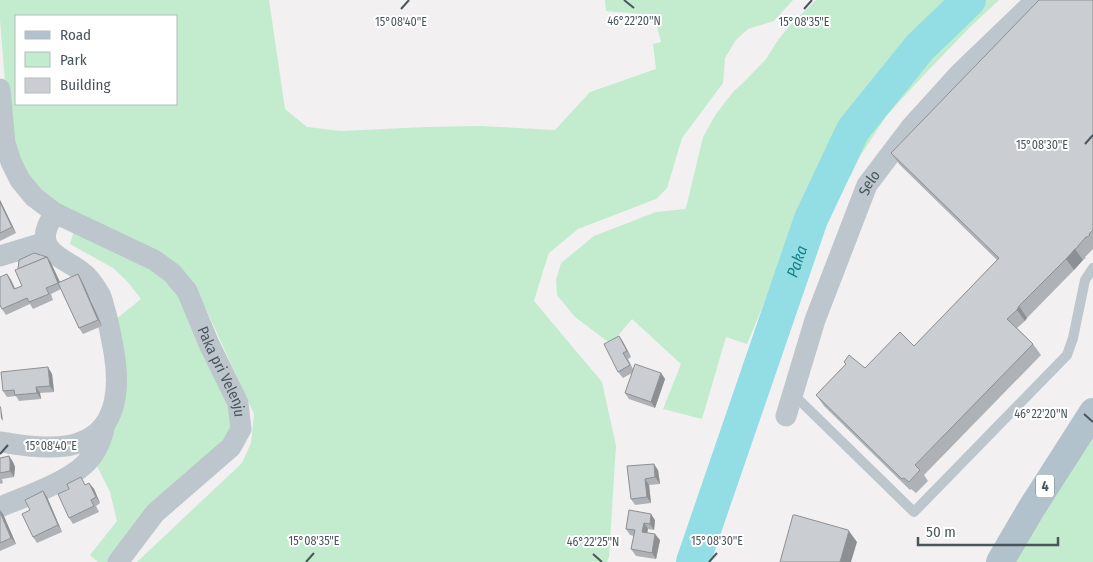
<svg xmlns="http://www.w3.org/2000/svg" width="1093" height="562" font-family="'Fira Sans Condensed',sans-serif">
	<rect width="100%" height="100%" fill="#f2f0f0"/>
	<g fill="#c2eccd" fill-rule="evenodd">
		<path d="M 0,0 L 269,0 L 285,109 L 307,127 L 341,131 L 426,127 L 480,126 L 555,130 L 590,92 L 656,69 L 653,44 L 661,42 L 654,15 L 606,11 L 605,0 L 793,0 L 774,21 L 748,29 L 736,40 L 725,58 L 723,83 L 682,138 L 667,188 L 656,199 L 578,229 L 549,253 L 543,271 L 534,301 L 602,382 L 616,446 L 609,557 L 607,562 L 137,562 L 242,463 L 251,443 L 254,414 L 206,309 L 186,277 L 63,212 L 30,184 L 10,144 L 0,20 ZM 16,16 L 176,16 L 176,104 L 16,104 Z"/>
		<polygon points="816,0 959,0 857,101 836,136 797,224 747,344 726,337 702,419 663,409 681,364 632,319 611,344 575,317 557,295 556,280 561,263 594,236 656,212 685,209 687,204 703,137 716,114 733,92 747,79 766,59 778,40 792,23"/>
		<polygon points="981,0 999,0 970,27 921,78 886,116 859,158 850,177 838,170 844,159 859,133 935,45"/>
		<polygon points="74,231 122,253 175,283 232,404 233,429 112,562 98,562 90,555 117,521 110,492 95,462 111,438 115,320 141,299 127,281 113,268 70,244"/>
		<polygon points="1093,433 1093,562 1015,562 1025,543"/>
	</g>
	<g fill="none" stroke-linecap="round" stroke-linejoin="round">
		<path stroke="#93dee5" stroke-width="34" id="s1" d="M 693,562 L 811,219 L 853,130 L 920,47 L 969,0"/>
		<polyline stroke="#bdc6cc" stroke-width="10" points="793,394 914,512 1067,355 1073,338 1085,280 1093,268"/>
		<g stroke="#bdc6cc" stroke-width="21">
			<path id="s2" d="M 0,89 L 5,143 L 11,162 L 20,180 L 34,197 L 55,213 L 154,260 L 172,273 L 187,291 L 209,344 L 238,403 L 241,429 L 231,447 L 155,513 L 118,562"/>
			<polyline points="0,256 46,242"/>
			<path id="s3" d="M 786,416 L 815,320 L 867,185 L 911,127 L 960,73 L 1036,0"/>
			<path d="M 0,442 C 15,444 30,447 46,447 C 109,449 123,407 114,352 C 111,337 109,322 104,307 C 103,303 102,297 99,293 C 95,286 89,277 82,272 C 72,263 49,256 46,241 C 43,231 50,221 55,213"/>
			<path d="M 0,507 C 24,497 65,483 84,465 C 94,456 101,442 104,428"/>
		</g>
		<polyline stroke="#b2c2cc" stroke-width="28" points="1000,562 1031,509 1093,412"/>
	</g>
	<g fill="#aeb1b5">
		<polygon points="1093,0 1093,249 1085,257 1086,258 1083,260 1074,270 1027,318 1025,321 1017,328 1033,344 1041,355 924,475 928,481 916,493 911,489 910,490 824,406 816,395 846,364 844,362 865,368 914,346 997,260 899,164 891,153"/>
		<polygon points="0,200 16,233 0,241"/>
		<polygon points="48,257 51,263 60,282 78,274 82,281 102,326 83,334 79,328 61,289 51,294 53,300 33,309 30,304 6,315 2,309 7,274 11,280 15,289 22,286"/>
		<polygon points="619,336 623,342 631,357 628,359 633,369 661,373 665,379 655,408 629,399 625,393 632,373 623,378 618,372"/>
		<polygon points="52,374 54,392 40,393 41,399 19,401 16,396 7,397 3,391"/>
		<polygon points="9,456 13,462 15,467 14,477 2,479 3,483 0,484 0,458"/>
		<polygon points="627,466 658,470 660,484 649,485 651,503 635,505 631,499"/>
		<polygon points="89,483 94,489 100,503 96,506 99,512 73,524 69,518 86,485"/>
		<polygon points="47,497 62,532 37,543 33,537 30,510"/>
		<polygon points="0,510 3,514 16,544 0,551"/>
		<polygon points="629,510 655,520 654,530 648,529 647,533 660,540 656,559 636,556 631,549 634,536 630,535 626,529"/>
	</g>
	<g fill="#8d9093">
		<polygon points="0,200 16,233 12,227 0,202"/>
		<polygon points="1075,249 1083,260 1074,270 1066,259"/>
		<polygon points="47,257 51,263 63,289 58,283"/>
		<polygon points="7,274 11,280 18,295 14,289"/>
		<polygon points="78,274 82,281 102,326 98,320"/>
		<polygon points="1019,306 1027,318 1025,321 1017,310"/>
		<polygon points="619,336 623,342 631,357 627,351"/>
		<polygon points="48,367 52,374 54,392 50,386"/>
		<polygon points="661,373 665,379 655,408 651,402"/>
		<polygon points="36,387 40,393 41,399 37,393"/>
		<polygon points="0,406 1,407 3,421 1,418"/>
		<polygon points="9,456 13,462 15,467 14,477 10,471"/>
		<polygon points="654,464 658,470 660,484 655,477"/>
		<polygon points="645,479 649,485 651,503 647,497"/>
		<polygon points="89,483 94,489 100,503 96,497"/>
		<polygon points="43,491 47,497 62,532 58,525"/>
		<polygon points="0,510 3,514 16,544 11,538"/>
		<polygon points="651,514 655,520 654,530 650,524"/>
		<polygon points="644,523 648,529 646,538 642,532"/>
		<polygon points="849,531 857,542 851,562 840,562"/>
		<polygon points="655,534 660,540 656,559 652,553"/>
	</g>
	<g fill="#caced2" stroke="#8d9093">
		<polygon points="1039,0 1093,0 1093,230 1089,234 1090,235 1087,237 1086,237 1078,246 1078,247 1075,249 1066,259 1019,306 1017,310 1007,319 1033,344 915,465 920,470 909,482 904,478 902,479 816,395 846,364 844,362 849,355 865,368 900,332 914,346 999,258 891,153"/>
		<polygon points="0,202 12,227 0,233"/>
		<polygon points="34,253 47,257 18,269 19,260"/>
		<polygon points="47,257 58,283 46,288 49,294 29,302 27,298 2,309 0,305 0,277 7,274 14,289 22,286 15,270"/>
		<polygon points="78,274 98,320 79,328 58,283"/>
		<polygon points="619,336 627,351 623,353 630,365 618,372 604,344"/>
		<polygon points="635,364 661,373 651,402 625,393"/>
		<polygon points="48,367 50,386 36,387 37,393 15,395 14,390 3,391 1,372"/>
		<polygon points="9,456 10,461 10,471 0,473 0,458"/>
		<polygon points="654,464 655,477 645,479 647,497 631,499 627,466"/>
		<polygon points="81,477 85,485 89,483 96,497 91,500 94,506 69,518 58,494 69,489 67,484"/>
		<polygon points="43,491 58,525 33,537 22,514 30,510 25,500"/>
		<polygon points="629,510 651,514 650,524 644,523 642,532 655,534 652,553 631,549 635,530 626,529"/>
		<polygon points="0,512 11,538 0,543"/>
		<polygon points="793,515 795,515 848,530 849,531 840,562 780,562"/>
	</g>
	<path fill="none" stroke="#49555c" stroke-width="2" d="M 624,0 L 634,8M 401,9 L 409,0M 804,9 L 812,0M 1085,144 L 1093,135M 1084,414 L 1093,422M 0,454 L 8,445M 593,554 L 602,562M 306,562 L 314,553M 709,562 L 717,553"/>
	<g text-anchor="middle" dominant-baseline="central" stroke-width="4" stroke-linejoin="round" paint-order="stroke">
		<rect fill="#fff" stroke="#80888d" stroke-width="1" x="1036" y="474.5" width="18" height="23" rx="4"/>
		<g font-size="14" font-weight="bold" fill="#49555c">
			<text x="1045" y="486">4</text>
		</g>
		<g font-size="15" fill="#49555c" stroke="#fff">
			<text stroke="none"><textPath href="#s3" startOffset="248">Selo</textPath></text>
			<text stroke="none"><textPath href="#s2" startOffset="386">Paka pri Velenju</textPath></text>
		</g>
		<g font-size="16" font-style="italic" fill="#17808b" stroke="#fff">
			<text stroke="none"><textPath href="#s1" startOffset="318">Paka</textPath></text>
		</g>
	</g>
	<g font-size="12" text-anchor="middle" fill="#49555c" stroke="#fff" stroke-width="4" stroke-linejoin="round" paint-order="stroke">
		<text x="634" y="25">46°22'20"N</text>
		<text x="401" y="26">15°08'40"E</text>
		<text x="804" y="26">15°08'35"E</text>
		<text x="1042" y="149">15°08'30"E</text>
		<text x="1041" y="418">46°22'20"N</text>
		<text x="51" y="450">15°08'40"E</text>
		<text x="314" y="545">15°08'35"E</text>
		<text x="717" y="545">15°08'30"E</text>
		<text x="593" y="546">46°22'25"N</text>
	</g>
	<rect x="15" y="15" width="162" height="90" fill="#ffffff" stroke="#b6bbbe"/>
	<rect x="25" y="31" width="25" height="8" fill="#b2c2cc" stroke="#b6bbbe"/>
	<text x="60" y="40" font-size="15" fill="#49555c">Road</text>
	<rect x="25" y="52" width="25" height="15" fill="#c2eccd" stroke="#b6bbbe"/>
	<text x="60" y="65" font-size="15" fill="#49555c">Park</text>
	<rect x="25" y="78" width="25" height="15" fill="#caced2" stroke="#b6bbbe"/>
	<text x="60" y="90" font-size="15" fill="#49555c">Building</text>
	<path d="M918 537v8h140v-8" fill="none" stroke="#49555c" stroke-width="2.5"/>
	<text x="926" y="537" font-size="15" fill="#49555c" stroke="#ffffff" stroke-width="4" paint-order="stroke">50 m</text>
</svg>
